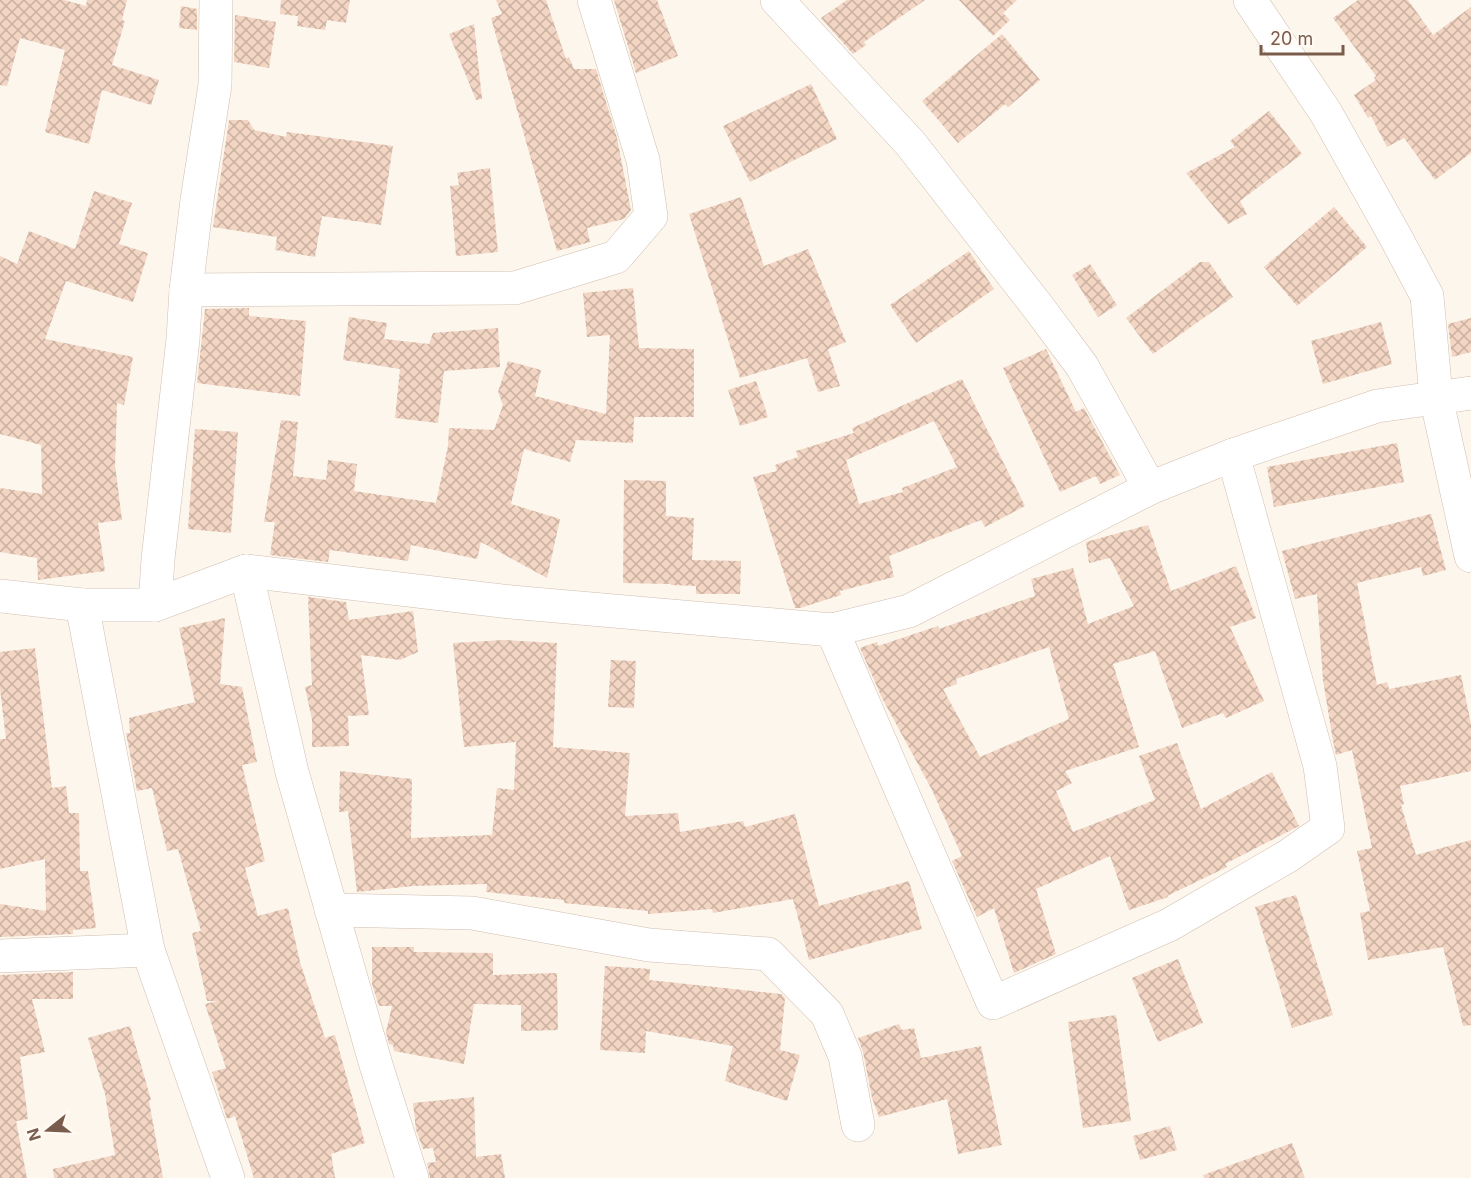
<svg xmlns="http://www.w3.org/2000/svg" width="1471" height="1178" font-family="Inter,sans-serif">
	<defs>
		<pattern id="building-cross-hatch" width="8" height="8" patternUnits="userSpaceOnUse" patternTransform="scale(1.5)"><rect width="8" height="8" fill="#f3d5c3"/><path d="M0 0l8 8M0 8l8-8" fill="none" stroke="#cab0a1"/></pattern>
	</defs>
	<rect width="100%" height="100%" fill="#fdf6ec"/>
	<g fill="url(#building-cross-hatch)" fill-rule="evenodd">
		<polygon points="0,0 64,0 86,6 87,0 127,0 122,20 125,21 112,65 159,80 151,105 102,90 89,144 45,132 65,50 20,38 7,86 0,85"/>
		<polygon points="281,0 350,0 346,23 327,20 325,30 297,26 298,16 280,14"/>
		<polygon points="496,0 546,0 566,59 569,57 574,69 596,69 617,138 631,210 624,219 587,228 590,242 557,251 491,18 502,14"/>
		<polygon points="614,0 657,0 678,56 636,73"/>
		<polygon points="847,0 925,0 864,42 866,45 853,54 821,18"/>
		<polygon points="959,0 1017,0 1003,13 1010,20 993,36"/>
		<polygon points="1358,0 1408,0 1433,35 1471,7 1471,153 1435,180 1404,138 1387,147 1371,116 1368,118 1354,95 1376,80 1374,78 1376,76 1333,18"/>
		<polygon points="181,6 197,9 197,30 179,28"/>
		<polygon points="235,15 276,22 269,68 234,62"/>
		<polygon points="474,24 482,99 476,100 449,34"/>
		<polygon points="1002,34 1040,80 1008,107 1005,104 958,143 922,101"/>
		<polygon points="811,84 837,139 750,182 723,126"/>
		<polygon points="1269,111 1302,154 1240,201 1247,214 1228,224 1186,173 1235,147 1230,141"/>
		<polygon points="229,120 248,120 254,130 286,137 287,132 393,146 381,225 322,216 315,257 275,250 277,237 213,227"/>
		<polygon points="490,168 498,252 456,256 450,186 459,185 457,173"/>
		<polygon points="94,191 132,203 119,244 148,253 133,302 66,281 45,339 133,357 124,405 117,403 115,465 122,520 98,523 105,571 38,580 37,558 0,552 0,488 42,494 41,445 0,434 0,256 17,264 29,231 75,249"/>
		<polygon points="741,197 764,266 808,249 846,342 828,349 840,386 818,392 807,358 740,378 689,214"/>
		<polygon points="1334,207 1367,247 1297,306 1264,267"/>
		<polygon points="969,251 994,289 916,343 890,305"/>
		<polygon points="1200,262 1209,262 1233,297 1153,354 1126,318"/>
		<polygon points="1090,264 1117,305 1098,317 1072,275"/>
		<polygon points="633,288 639,348 694,349 694,417 634,417 633,443 576,440 570,462 524,449 511,504 560,519 547,578 481,542 477,559 411,545 408,561 330,550 328,562 270,555 275,522 264,522 281,420 298,422 293,476 326,480 328,460 357,464 354,491 436,503 448,446 449,428 494,430 503,405 498,392 508,361 541,370 535,396 606,414 610,335 587,337 583,293"/>
		<polygon points="249,308 249,316 306,321 300,396 197,383 205,309"/>
		<polygon points="349,317 387,323 384,339 429,344 433,333 498,328 500,367 444,371 438,423 395,418 400,369 343,360"/>
		<polygon points="1471,318 1471,352 1452,357 1448,324"/>
		<polygon points="1381,322 1392,364 1323,384 1311,341"/>
		<polygon points="1046,349 1076,412 1084,408 1120,475 1100,484 1096,476 1060,492 1003,368"/>
		<path d="M 962,379 L 1025,506 L 985,527 L 981,520 L 889,556 L 894,577 L 840,591 L 841,595 L 800,608 L 795,608 L 753,477 L 777,471 L 775,465 L 798,457 L 796,451 L 854,433 L 852,428 ZM 934,421 L 957,467 L 902,488 L 903,492 L 859,504 L 846,460 Z"/>
		<polygon points="756,381 768,417 740,426 728,390"/>
		<polygon points="195,429 238,432 231,533 188,529"/>
		<polygon points="1397,443 1404,482 1274,507 1267,467"/>
		<polygon points="624,480 666,481 666,516 694,518 692,560 741,561 740,594 696,594 696,586 671,585 671,584 623,583"/>
		<polygon points="1431,514 1446,570 1423,576 1421,567 1357,583 1377,685 1387,682 1389,689 1461,675 1471,724 1471,771 1400,786 1404,804 1401,805 1416,855 1471,840 1471,1025 1463,1026 1443,947 1368,960 1360,913 1370,911 1357,851 1372,848 1352,750 1336,755 1333,741 1323,680 1317,594 1295,599 1282,551"/>
		<path d="M 1148,525 L 1171,591 L 1236,566 L 1256,618 L 1230,627 L 1264,701 L 1226,718 L 1223,713 L 1182,728 L 1155,651 L 1113,664 L 1139,747 L 1065,771 L 1072,783 L 1056,791 L 1073,832 L 1155,800 L 1139,756 L 1177,743 L 1201,809 L 1272,772 L 1299,826 L 1225,864 L 1227,867 L 1167,896 L 1168,897 L 1129,910 L 1110,856 L 1036,889 L 1056,954 L 1014,973 L 994,908 L 977,917 L 952,861 L 962,856 L 931,788 L 882,698 L 860,648 L 877,642 L 878,646 L 938,626 L 939,629 L 1035,596 L 1031,579 L 1073,568 L 1088,624 L 1134,606 L 1110,558 L 1089,563 L 1086,542 ZM 1049,647 L 1069,719 L 980,757 L 943,689 L 957,684 L 956,679 Z"/>
		<polygon points="308,597 346,602 349,620 413,611 418,652 400,660 361,655 369,715 348,716 349,746 312,747 312,720 305,687 312,685"/>
		<polygon points="225,618 220,684 242,687 257,762 242,765 265,861 245,868 258,916 288,908 300,962 325,1038 335,1035 365,1143 331,1154 335,1178 254,1178 235,1116 227,1119 212,1072 226,1068 205,1004 217,1001 207,1001 192,933 201,931 178,849 167,851 152,788 137,791 135,780 126,733 130,733 129,718 195,702 179,628"/>
		<polygon points="504,640 557,643 553,747 630,753 625,816 678,813 680,832 743,821 745,827 795,814 819,906 909,881 922,929 809,960 793,899 713,913 712,909 648,914 648,911 564,903 564,900 486,892 487,884 413,886 357,892 348,811 339,812 340,771 412,779 411,838 492,835 497,788 514,790 516,742 464,747 453,643"/>
		<polygon points="35,648 52,788 66,786 69,813 79,813 80,871 88,871 96,928 73,930 73,934 0,937 0,904 46,911 45,859 0,869 0,739 6,739 0,689 0,652"/>
		<polygon points="611,660 636,661 634,708 608,707"/>
		<polygon points="1296,895 1333,1015 1292,1028 1255,907"/>
		<polygon points="372,947 414,947 414,952 493,953 493,975 557,973 558,1030 521,1031 521,1005 474,1004 464,1064 394,1051 393,1045 389,1044 386,1032 392,1006 379,1006 372,984"/>
		<polygon points="1178,959 1203,1023 1158,1042 1132,978"/>
		<polygon points="605,966 650,969 649,980 781,994 785,998 780,1050 800,1055 787,1101 725,1081 733,1046 646,1031 645,1053 600,1050"/>
		<polygon points="73,972 73,999 32,999 45,1052 20,1057 28,1119 16,1121 27,1178 0,1178 0,975"/>
		<polygon points="1116,1015 1131,1121 1083,1128 1068,1022"/>
		<polygon points="899,1024 902,1030 914,1028 921,1058 981,1046 1002,1145 958,1154 947,1099 879,1117 872,1098 863,1052 858,1038"/>
		<polygon points="130,1026 151,1100 149,1101 163,1178 54,1178 53,1169 115,1155 105,1094 88,1038"/>
		<polygon points="474,1097 476,1157 501,1154 505,1178 430,1178 427,1163 436,1162 433,1148 423,1149 416,1130 413,1103"/>
		<polygon points="1170,1126 1177,1150 1140,1160 1133,1136"/>
		<polygon points="1292,1143 1305,1178 1204,1178 1203,1175"/>
	</g>
	<g fill="none" stroke-linecap="round" stroke-linejoin="round">
		<defs>
			<g id="minor">
				<polyline points="777,0 910,143 1038,307 1082,366 1150,488"/>
				<polyline points="1250,0 1326,113 1395,236 1427,296 1436,397 1471,556"/>
				<polyline points="186,290 515,288 616,257 651,216 643,160 594,0"/>
				<polyline points="246,571 292,772 376,1065 412,1178"/>
				<polyline points="0,596 82,605 155,605 246,571 511,602 832,630 909,611 1150,488 1233,455 1377,406 1471,393"/>
				<polyline points="82,605 148,950 228,1178"/>
				<polyline points="155,605 158,559 183,339 186,290 197,200 215,85 216,0"/>
				<polyline points="832,630 993,1003 1169,925 1288,856 1328,828 1320,766 1233,455"/>
				<polyline points="331,910 472,913 649,945 768,954 827,1014 845,1056 858,1125"/>
				<polyline points="0,956 148,950"/>
			</g>
		</defs>
		<use href="#minor" stroke="#d1beb0" stroke-width="34"/>
		<use href="#minor" stroke="#fff" stroke-width="33"/>
	</g>
	<g transform="translate(48 1130) rotate(252)" stroke="#fffaf3" stroke-width="4.5" paint-order="stroke">
	<path d="M0-4.5L10 22L0 15L-10 22Z" fill="#7a5c4d"/>
	<text y="-9" font-size="16" font-weight="bold" text-anchor="middle" fill="#7a5c4d">N</text>
	</g>
	<path d="M1261 45v9h82v-9" fill="none" stroke="#7a5c4d" stroke-width="3"/>
	<text x="1270" y="45" font-size="18" fill="#7a5c4d" stroke="#fffaf3" stroke-width="4.5" paint-order="stroke">20 m</text>
</svg>
